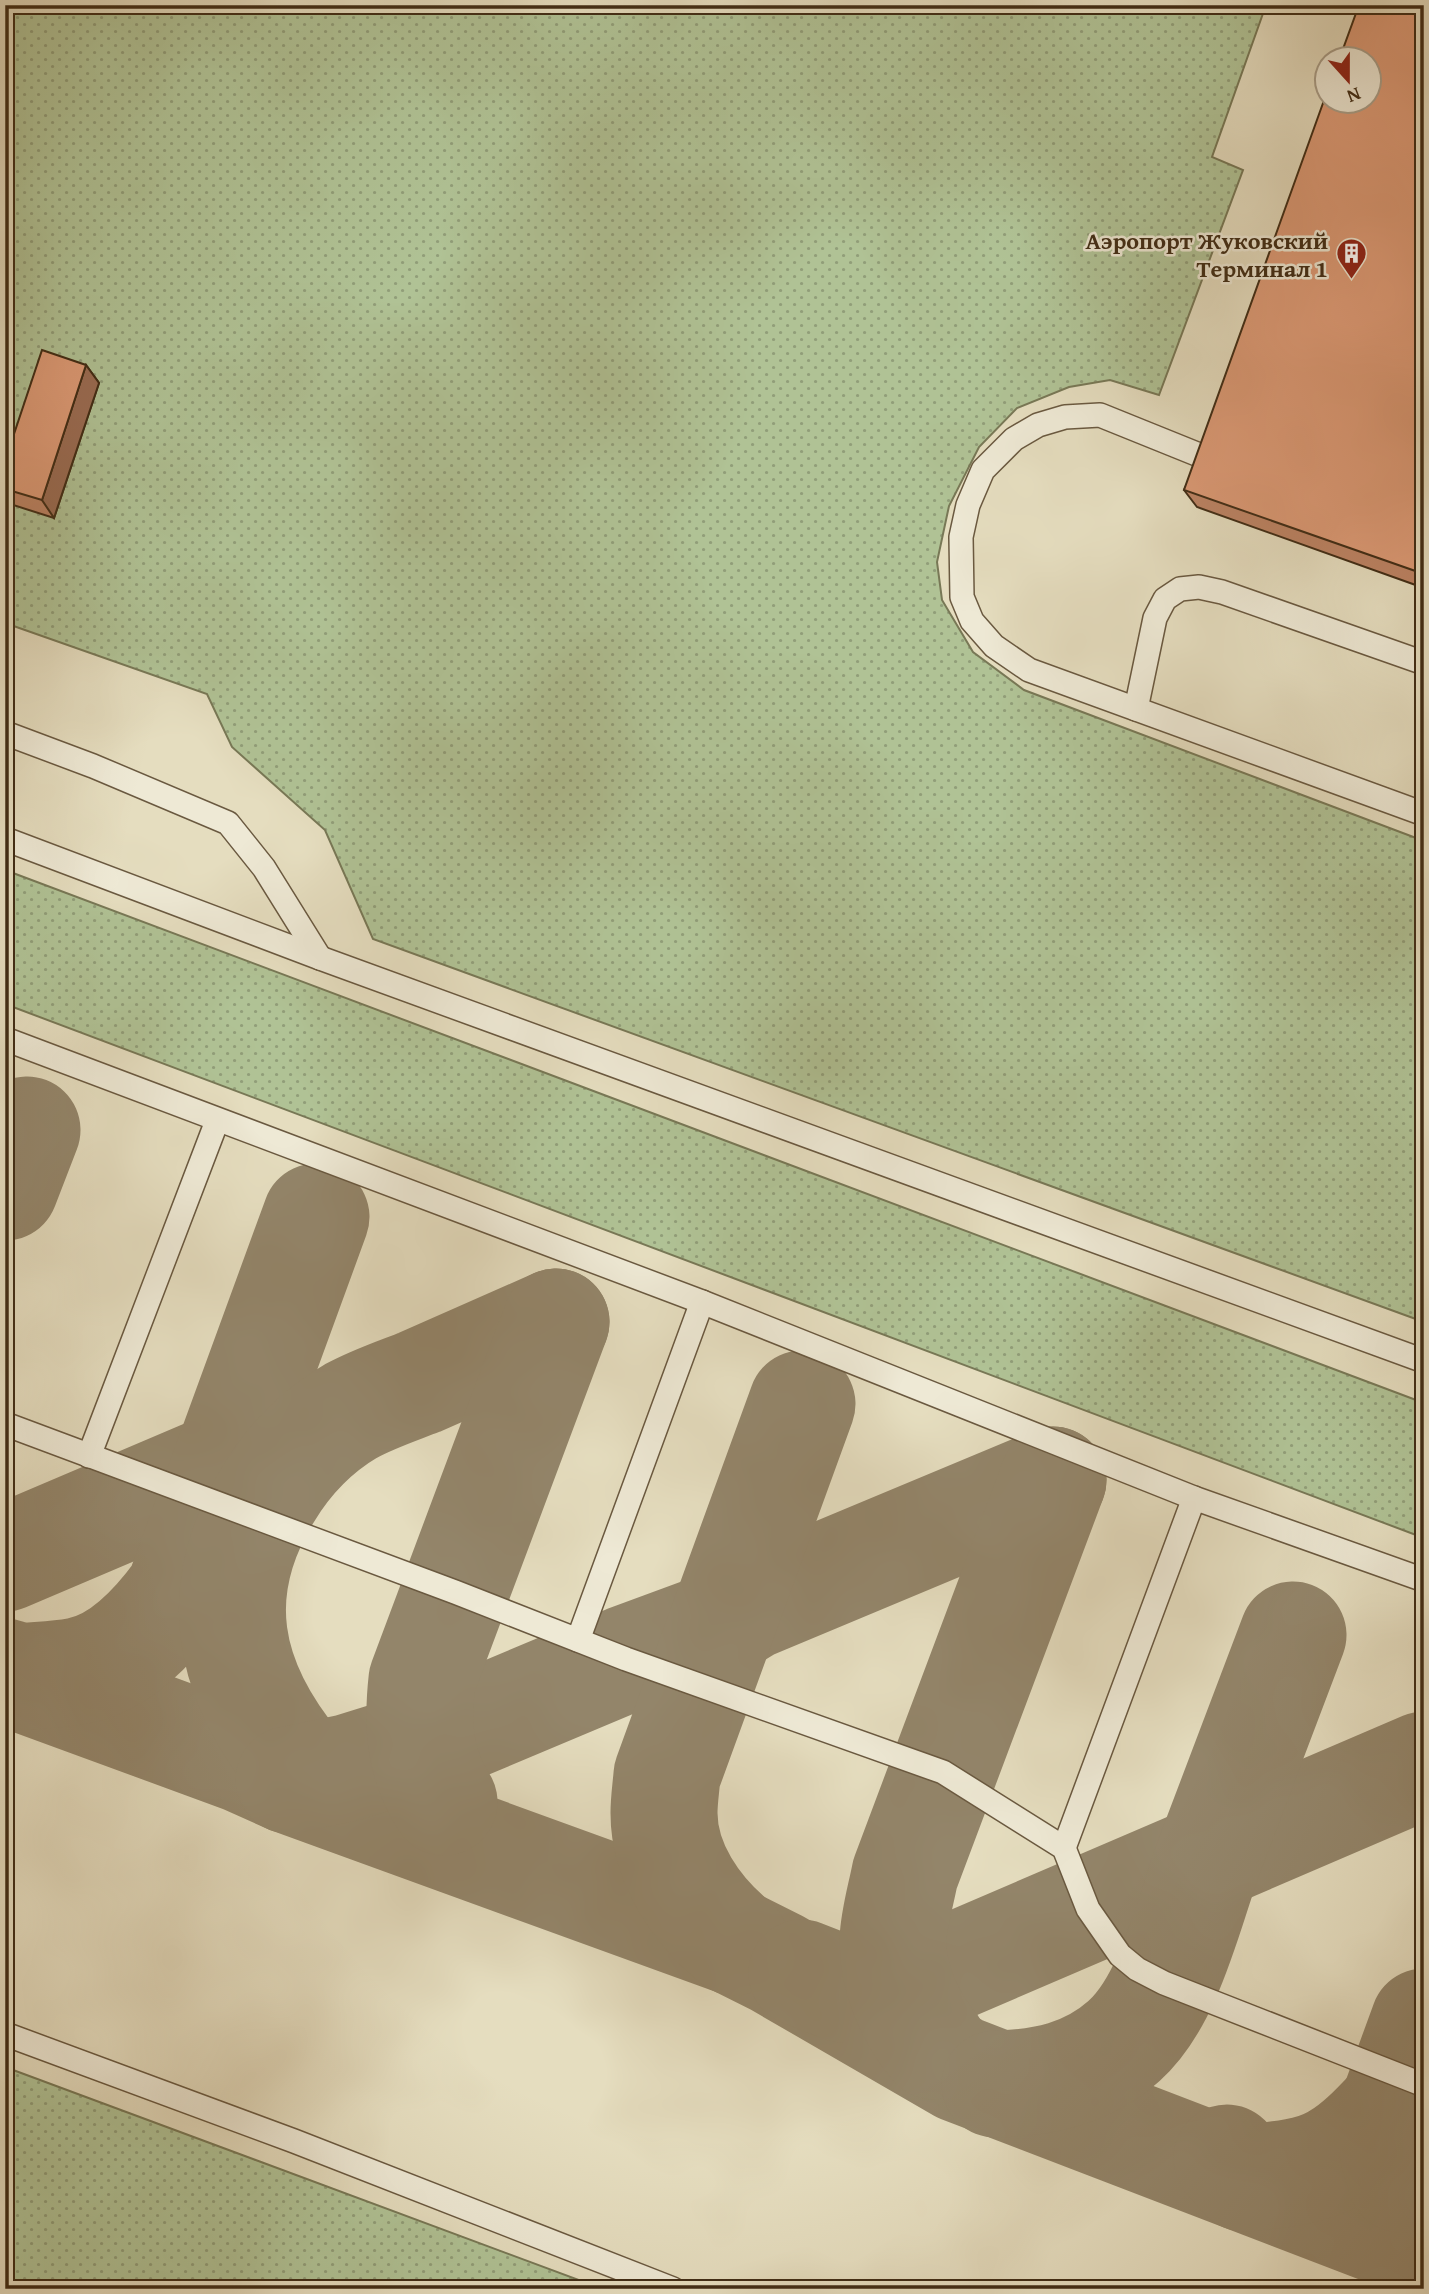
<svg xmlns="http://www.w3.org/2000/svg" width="1429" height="2294" font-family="'Gentium Book Plus',serif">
	<defs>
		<pattern id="grass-dots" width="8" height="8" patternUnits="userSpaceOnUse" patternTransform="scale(1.75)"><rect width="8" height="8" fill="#b0c295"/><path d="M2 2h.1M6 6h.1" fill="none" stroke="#919e79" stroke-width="1.8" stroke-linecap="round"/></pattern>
	</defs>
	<rect width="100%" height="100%" fill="#e5ddbf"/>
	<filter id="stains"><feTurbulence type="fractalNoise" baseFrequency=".00286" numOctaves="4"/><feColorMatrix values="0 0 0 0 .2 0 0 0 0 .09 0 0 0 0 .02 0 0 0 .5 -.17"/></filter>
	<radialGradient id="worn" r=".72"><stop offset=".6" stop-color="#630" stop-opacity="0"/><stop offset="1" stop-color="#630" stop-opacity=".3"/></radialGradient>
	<g fill="url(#grass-dots)" stroke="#787856" stroke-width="2">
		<polygon points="5,5 1266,5 1212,157 1243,170 1159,395 1110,380 1069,387 1017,408 979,447 949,506 937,562 942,600 973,652 1024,690 1424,841 1424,1322 373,939 325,830 232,747 207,694 5,623"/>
		<polygon points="5,870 1424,1403 1424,1538 5,1004"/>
		<polygon points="5,2067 603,2289 5,2289"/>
	</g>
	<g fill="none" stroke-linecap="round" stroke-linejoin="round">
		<g stroke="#93856a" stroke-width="107">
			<polyline points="5,1187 27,1130"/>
			<polyline points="5,1558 266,1447"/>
			<polyline points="5,1672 242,1759 289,1780 735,1942 777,1963 960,2069 1424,2247"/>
			<path d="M 18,1677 C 38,1675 58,1675 78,1671 C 121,1663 154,1626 179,1592 L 316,1217"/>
			<path d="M 298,1766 C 227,1680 208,1591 269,1493 C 289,1460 317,1431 351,1411 C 373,1399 397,1391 420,1382 C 465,1362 511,1342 556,1322"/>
			<polyline points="289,1780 347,1768 421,1745 626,1659 721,1624 749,1607 1053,1480"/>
			<path d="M 444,1802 C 419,1763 417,1725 422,1680 L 556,1322"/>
			<path d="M 735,1942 C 697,1911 664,1864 664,1813 C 664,1800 666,1788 667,1775 L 802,1404"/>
			<polyline points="802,1973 843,1989 902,1989 1424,1765"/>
			<path d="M 934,2046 C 910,2018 892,1977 893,1939 C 894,1918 901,1895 905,1874 L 1053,1480"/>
			<path d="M 995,2084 C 1043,2083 1087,2074 1124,2041 C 1170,2000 1189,1911 1210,1854 C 1237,1781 1265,1708 1293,1635"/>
			<path d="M 1227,2158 L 1244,2178 C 1274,2175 1309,2173 1335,2158 C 1357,2146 1376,2125 1393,2107"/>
			<polyline points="1401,2179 1393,2152 1393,2107 1424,2022"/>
		</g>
		<defs>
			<g id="service">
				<polyline points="1214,461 1100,415 1065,417 1038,425 1014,439 983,470 968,505 961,537 962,597 972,621 994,646 1029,670 1424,814"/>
				<polyline points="1136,709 1155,618 1165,599 1180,589 1199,587 1222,592 1424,663"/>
				<polyline points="5,733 93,766 228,823 264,868 320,958"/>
				<polyline points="5,839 320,958 1424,1361"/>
				<polyline points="5,1039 702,1302 1194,1498 1424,1580"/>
				<polyline points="5,1424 455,1592 626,1659 943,1772 1064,1848 1088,1909 1120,1955 1137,1969 1164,1983 1424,2085"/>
				<polyline points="89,1456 217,1121"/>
				<polyline points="578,1640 702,1302"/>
				<polyline points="1064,1848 1194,1498"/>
				<polyline points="5,2034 294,2141 673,2289"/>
			</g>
		</defs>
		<use href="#service" stroke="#6a5940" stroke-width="26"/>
		<use href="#service" stroke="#eee9d5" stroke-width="23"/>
	</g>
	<g fill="#bd8465" stroke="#412d16" stroke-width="2">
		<polygon points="1424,5 1424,588 1197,507 1184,490"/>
		<polygon points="86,365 99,383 54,518 10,504 5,498 5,461"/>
	</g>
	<polygon fill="#9a6c53" stroke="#412d16" stroke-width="2" points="86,365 99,383 54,518 42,500"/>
	<g fill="#dc9a76" stroke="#412d16" stroke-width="2">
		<polygon points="1359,5 1424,5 1424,574 1184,490 1327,92 1327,102 1369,102 1369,60 1339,60"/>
		<polygon points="42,350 86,365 42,500 5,489 5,461"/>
	</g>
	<defs>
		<symbol id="building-pin" viewBox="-11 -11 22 30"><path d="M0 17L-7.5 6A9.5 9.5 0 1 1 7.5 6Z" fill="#8f2418" stroke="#eee9d5"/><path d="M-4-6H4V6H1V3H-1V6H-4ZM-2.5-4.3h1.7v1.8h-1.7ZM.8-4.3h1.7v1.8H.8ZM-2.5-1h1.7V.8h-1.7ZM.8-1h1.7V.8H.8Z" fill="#fff"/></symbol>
	</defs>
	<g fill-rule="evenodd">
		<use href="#building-pin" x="1334" y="236" width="35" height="47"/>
	</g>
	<g text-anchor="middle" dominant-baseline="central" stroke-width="5" stroke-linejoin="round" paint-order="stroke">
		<g font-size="24" font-weight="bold" fill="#412d16" stroke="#eee9d5" text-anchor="end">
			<text x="1328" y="240">Аэропорт Жуковский<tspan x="1328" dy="28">Терминал 1</tspan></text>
		</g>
	</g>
	<rect width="1429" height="2294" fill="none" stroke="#e5ddbf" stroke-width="28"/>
	<rect x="7" y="7" width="1415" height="2280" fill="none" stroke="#412d16" stroke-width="3.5"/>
	<rect x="14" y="14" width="1401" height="2266" fill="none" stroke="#412d16" stroke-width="2"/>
	<g transform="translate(1348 80) rotate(159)"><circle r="33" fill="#eee9d5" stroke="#a99e89" stroke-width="2"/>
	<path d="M0-5L12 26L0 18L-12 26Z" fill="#8f2418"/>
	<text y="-10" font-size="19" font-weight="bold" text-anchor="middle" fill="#412d16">N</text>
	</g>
	<rect width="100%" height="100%" filter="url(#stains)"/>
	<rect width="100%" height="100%" fill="url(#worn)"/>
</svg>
